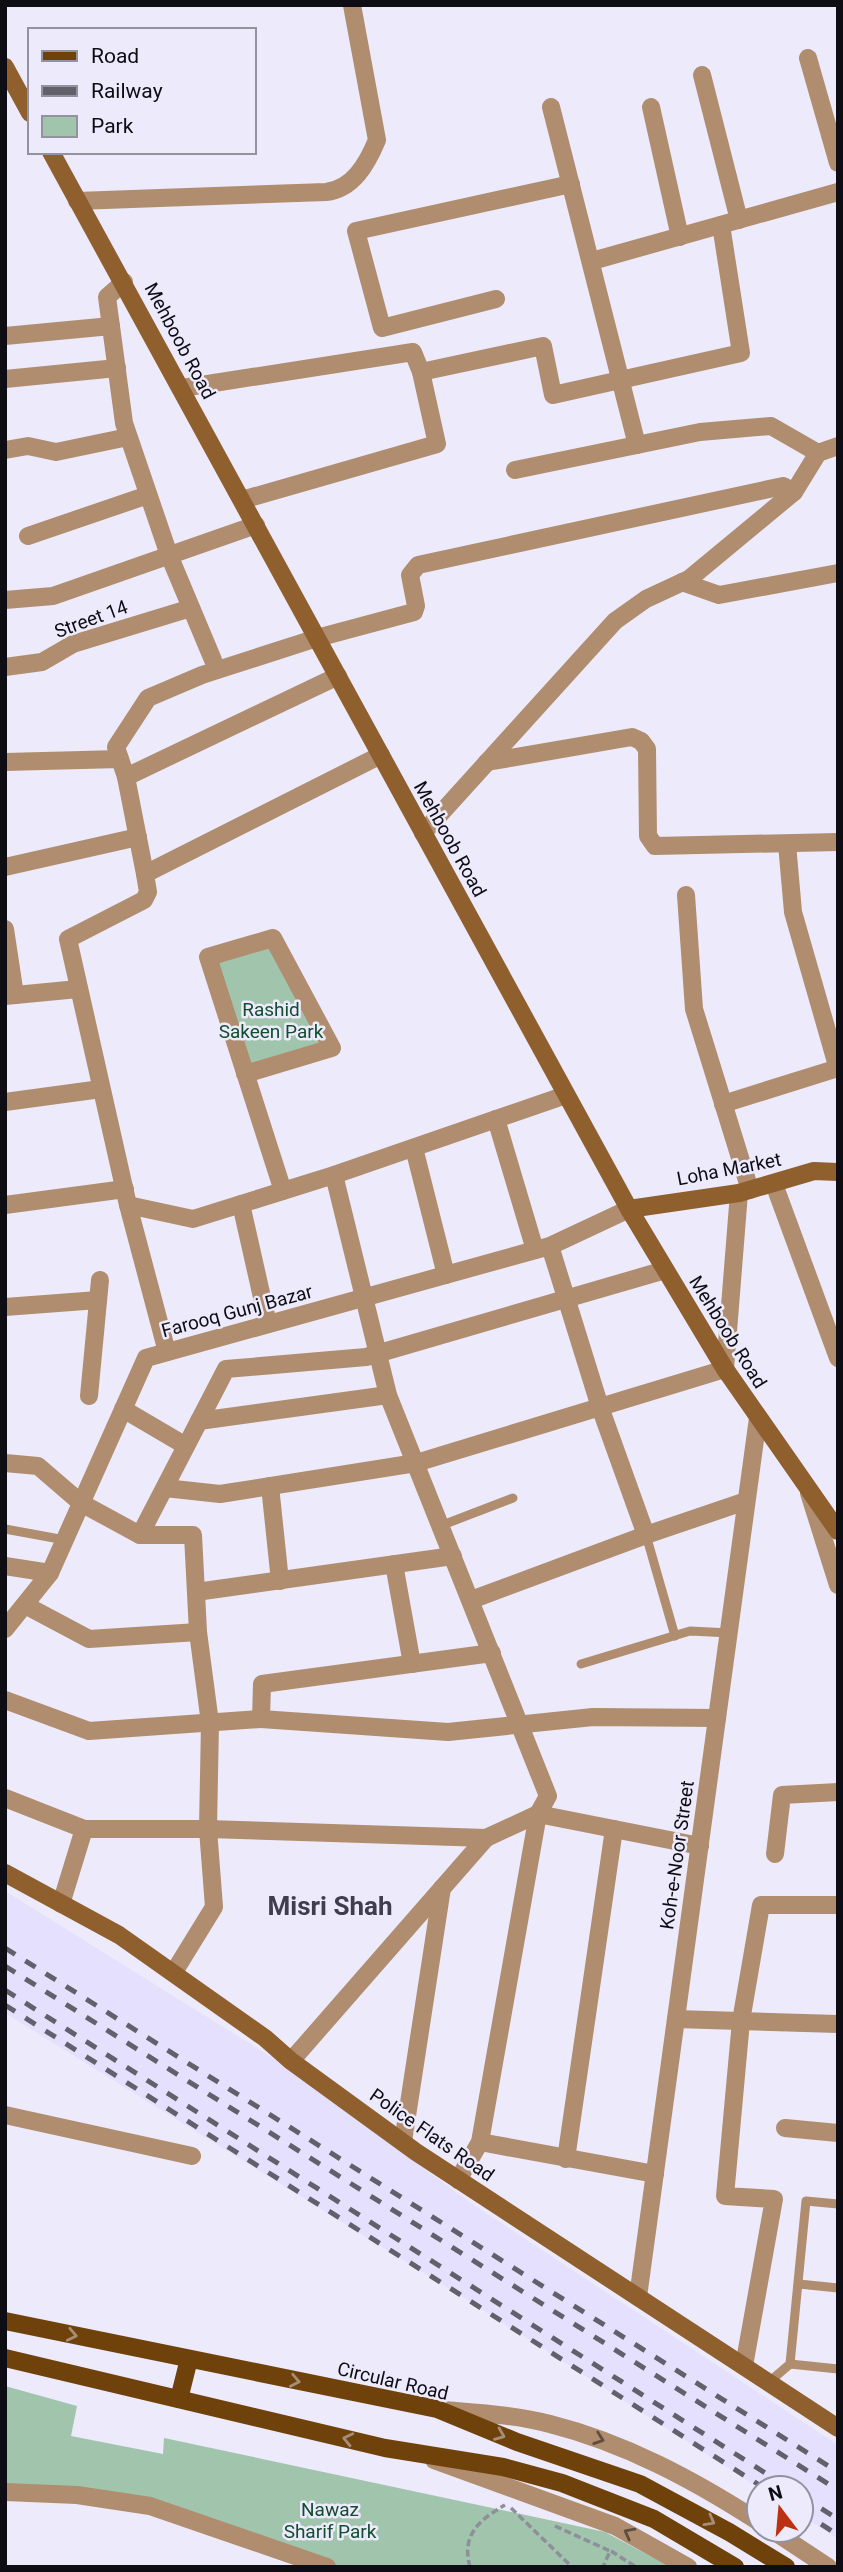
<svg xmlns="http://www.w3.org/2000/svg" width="843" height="2572" font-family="Roboto,sans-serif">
	<rect width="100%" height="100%" fill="#eceafb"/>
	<polygon fill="#e4e0fd" points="5,1891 284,2065 472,2204 838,2445 838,2539 801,2515 801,2488 759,2488 466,2299 5,2013"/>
	<g fill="#a0c4ac">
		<polygon points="273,938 332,1048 245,1074 208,957"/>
		<polygon points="5,2386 77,2406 71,2436 163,2454 164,2438 605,2532 671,2567 326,2567 150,2506 5,2493"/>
	</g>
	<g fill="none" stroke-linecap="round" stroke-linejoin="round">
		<g stroke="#8f8e9b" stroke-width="3.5" stroke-dasharray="7 3.5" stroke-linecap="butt">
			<polyline points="511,2508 572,2567"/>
			<polyline points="555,2526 610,2551 603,2567"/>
			<polyline points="611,2551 636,2567"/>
			<path d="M 470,2567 C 461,2535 479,2520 505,2505"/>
		</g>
		<g stroke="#af8d6e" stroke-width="9">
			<polyline points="440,1526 513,1498"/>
			<polyline points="5,1529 65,1540"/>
			<polyline points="646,1535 675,1636"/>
			<polyline points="581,1664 690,1631 730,1633"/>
			<polyline points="799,2284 838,2288"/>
			<polyline points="790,2364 838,2369"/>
			<polyline points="769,2382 790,2364 806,2201 838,2204"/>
		</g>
		<g stroke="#af8d6e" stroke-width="18">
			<polyline points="808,58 838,163"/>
			<polyline points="702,75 739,220"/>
			<polyline points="551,107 637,445"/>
			<polyline points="651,107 680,237"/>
			<path d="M 77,201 L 326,192 C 353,189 367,164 377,140 L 352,5"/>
			<polyline points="592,261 838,192"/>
			<polyline points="124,282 107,297 124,423 169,555 213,660"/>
			<polyline points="496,299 382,328 356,231 571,184"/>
			<polyline points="5,336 111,326"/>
			<polyline points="5,379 117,368"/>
			<polyline points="182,388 413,352 421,372 543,346 553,395 741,353 721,225"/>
			<polyline points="5,450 28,446 56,452 128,437"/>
			<polyline points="515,470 700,432 771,426 818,453"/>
			<polyline points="242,500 437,444 421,372"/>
			<polyline points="28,536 148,495"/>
			<polyline points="682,582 719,595 838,573"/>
			<polyline points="5,600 53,596 256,525"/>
			<polyline points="5,667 42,662 73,644 191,608"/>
			<polyline points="5,762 120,759"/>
			<polyline points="487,762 632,737 641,741 647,749 648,836 655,846 838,842"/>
			<polyline points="126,777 116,747 148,698 202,675 317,638 414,612 416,606 410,575 418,565 783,486 794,492"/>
			<polyline points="423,833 615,621 646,599 689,579 794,492 818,453 838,446"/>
			<polyline points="787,844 793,912 838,1069"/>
			<polyline points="5,867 138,837"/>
			<polyline points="145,874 126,777 338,676"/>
			<polyline points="686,895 694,1009 750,1190"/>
			<polyline points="5,929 15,995"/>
			<polyline points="5,996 78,989"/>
			<polyline points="245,1074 332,1048 273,938 208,957 283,1191"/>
			<polyline points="5,1102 101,1089"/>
			<polyline points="723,1104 838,1068"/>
			<polyline points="496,1119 535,1250"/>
			<polyline points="414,1148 446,1275"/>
			<polyline points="334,1175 388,1395 548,1796 538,1814 480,2142 458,2180"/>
			<polyline points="774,1184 838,1358"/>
			<polyline points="241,1204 268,1324"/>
			<polyline points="5,1205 125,1189"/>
			<polyline points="128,1205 193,1219 334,1175 566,1095"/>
			<polyline points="550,1246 600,1407 646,1535"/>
			<polyline points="5,1307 98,1300"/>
			<polyline points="167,1352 128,1205 68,939 144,900 148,892 145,874 381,755"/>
			<polyline points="89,1396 100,1280"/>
			<polyline points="123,1409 186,1446"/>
			<polyline points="199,1421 388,1395"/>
			<polyline points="5,1463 38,1466 81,1503 140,1535 193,1535 198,1632 210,1723 208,1829 214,1907 174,1972"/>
			<polyline points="270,1486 280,1581"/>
			<polyline points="165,1488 220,1494 416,1463 725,1369 739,1193"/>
			<polyline points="809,1493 838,1585"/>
			<polyline points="140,1535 226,1369 366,1357 665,1270"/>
			<polyline points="394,1564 412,1664"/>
			<polyline points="5,1566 50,1573"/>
			<polyline points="196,1592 453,1556"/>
			<polyline points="471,1600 646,1535 746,1501"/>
			<polyline points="25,1605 89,1639 198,1632"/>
			<polyline points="5,1629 50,1573 146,1358 550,1246 629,1209"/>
			<polyline points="492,1653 262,1684 261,1719 448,1732 593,1717 717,1718"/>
			<polyline points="5,1700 89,1731 261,1719"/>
			<polyline points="5,1798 84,1829 208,1829 486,1838 538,1814 700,1846"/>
			<polyline points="775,1854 782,1795 838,1792"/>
			<polyline points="61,1904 84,1829"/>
			<polyline points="676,2019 838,2024"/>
			<polyline points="291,2061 486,1838"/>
			<polyline points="5,2115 192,2156"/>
			<polyline points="785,2128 838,2133"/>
			<polyline points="403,2142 442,1888"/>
			<polyline points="480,2142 655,2174"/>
			<polyline points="566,2159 614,1829"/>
			<polyline points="638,2297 758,1418"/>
			<polyline points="744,2366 774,2199 725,2196 741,2021 761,1905 838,1905"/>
			<path d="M 444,2410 C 479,2413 516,2415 550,2424 C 625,2443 694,2480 759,2522"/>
			<polyline points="434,2460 615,2526 688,2567"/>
			<polyline points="5,2492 77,2495 150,2506 327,2567"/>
			<polyline points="772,2530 828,2567"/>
		</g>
		<g stroke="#8f5f2e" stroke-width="18">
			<polyline points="5,67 30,113"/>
			<polyline points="51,152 629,1209 725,1369 838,1531"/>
			<polyline points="629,1209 739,1193 814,1171 838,1172"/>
			<polyline points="5,1873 119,1935 265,2038 291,2061 416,2152 838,2428"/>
		</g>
		<g stroke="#6f420b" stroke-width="18">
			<polyline points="5,2321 437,2409 517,2442 640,2484 729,2532 786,2567"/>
			<polyline points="5,2358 385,2448 503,2467 562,2483 654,2519 735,2567"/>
			<polyline points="179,2399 189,2359"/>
		</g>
		<g stroke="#62616b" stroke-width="5" stroke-dasharray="12 12" stroke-linecap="butt">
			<polyline points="5,1948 838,2472"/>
			<polyline points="5,1966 838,2490"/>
			<polyline points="5,1990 789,2488"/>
			<polyline points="5,2005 764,2488"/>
			<polyline points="801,2496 838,2519"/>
			<polyline points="801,2511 838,2535"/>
		</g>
	</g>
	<defs><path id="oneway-chevron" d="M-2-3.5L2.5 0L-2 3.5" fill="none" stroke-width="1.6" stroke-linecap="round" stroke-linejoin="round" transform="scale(1.75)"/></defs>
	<g stroke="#a78e77">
		<use href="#oneway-chevron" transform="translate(72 2335) rotate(12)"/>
		<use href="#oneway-chevron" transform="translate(295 2381) rotate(11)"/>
		<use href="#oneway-chevron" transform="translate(500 2435) rotate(22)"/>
		<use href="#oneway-chevron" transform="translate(348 2439) rotate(-167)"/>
		<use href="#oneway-chevron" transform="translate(710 2521) rotate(29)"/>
	</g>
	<g stroke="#5e4d41">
		<use href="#oneway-chevron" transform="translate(599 2439) rotate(19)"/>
		<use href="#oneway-chevron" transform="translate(629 2533) rotate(-152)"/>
	</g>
	<g text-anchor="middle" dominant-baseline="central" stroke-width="5" stroke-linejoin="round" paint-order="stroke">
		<g font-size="19" fill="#0e0d14" stroke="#eceafb">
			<text transform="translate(180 341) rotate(62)">Mehboob Road</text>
			<text transform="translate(91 619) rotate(-20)">Street 14</text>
			<text transform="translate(450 839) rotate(61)">Mehboob Road</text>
			<text transform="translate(729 1169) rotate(-11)">Loha Market</text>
			<text transform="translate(237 1311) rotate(-15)">Farooq Gunj Bazar</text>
			<text transform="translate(728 1332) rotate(58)">Mehboob Road</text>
			<text transform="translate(677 1855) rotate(-82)">Koh-e-Noor Street</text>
			<text transform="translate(432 2135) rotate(35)">Police Flats Road</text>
			<text transform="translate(393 2381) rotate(13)">Circular Road</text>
		</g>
		<g font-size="19" fill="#124e2e" stroke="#eceafb">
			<text x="271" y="1009">Rashid<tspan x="271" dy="22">Sakeen Park</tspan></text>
			<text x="330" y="2509">Nawaz<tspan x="330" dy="22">Sharif Park</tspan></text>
		</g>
		<g font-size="26" font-weight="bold" fill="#3f3d4e" stroke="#eceafb">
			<text x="330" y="1906">Misri Shah</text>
		</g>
	</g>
	<rect width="843" height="2572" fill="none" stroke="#0e0d14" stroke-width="14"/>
	<rect x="28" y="28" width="228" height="126" fill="#eceafb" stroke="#93929f" stroke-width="2"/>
	<rect x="42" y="51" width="35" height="10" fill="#6f420b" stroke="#93929f" stroke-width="2"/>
	<text x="91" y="63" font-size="21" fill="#0e0d14">Road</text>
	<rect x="42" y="86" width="35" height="10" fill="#62616b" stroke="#93929f" stroke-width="2"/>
	<text x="91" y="98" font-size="21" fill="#0e0d14">Railway</text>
	<rect x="42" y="116" width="35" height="21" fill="#a0c4ac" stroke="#93929f" stroke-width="2"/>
	<text x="91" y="133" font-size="21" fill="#0e0d14">Park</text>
	<g transform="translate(780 2509) rotate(344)"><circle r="33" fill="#eceafb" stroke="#93929f" stroke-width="2"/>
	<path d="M0-5L12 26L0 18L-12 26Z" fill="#bc3112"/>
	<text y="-10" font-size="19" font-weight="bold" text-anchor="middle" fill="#0e0d14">N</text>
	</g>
</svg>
